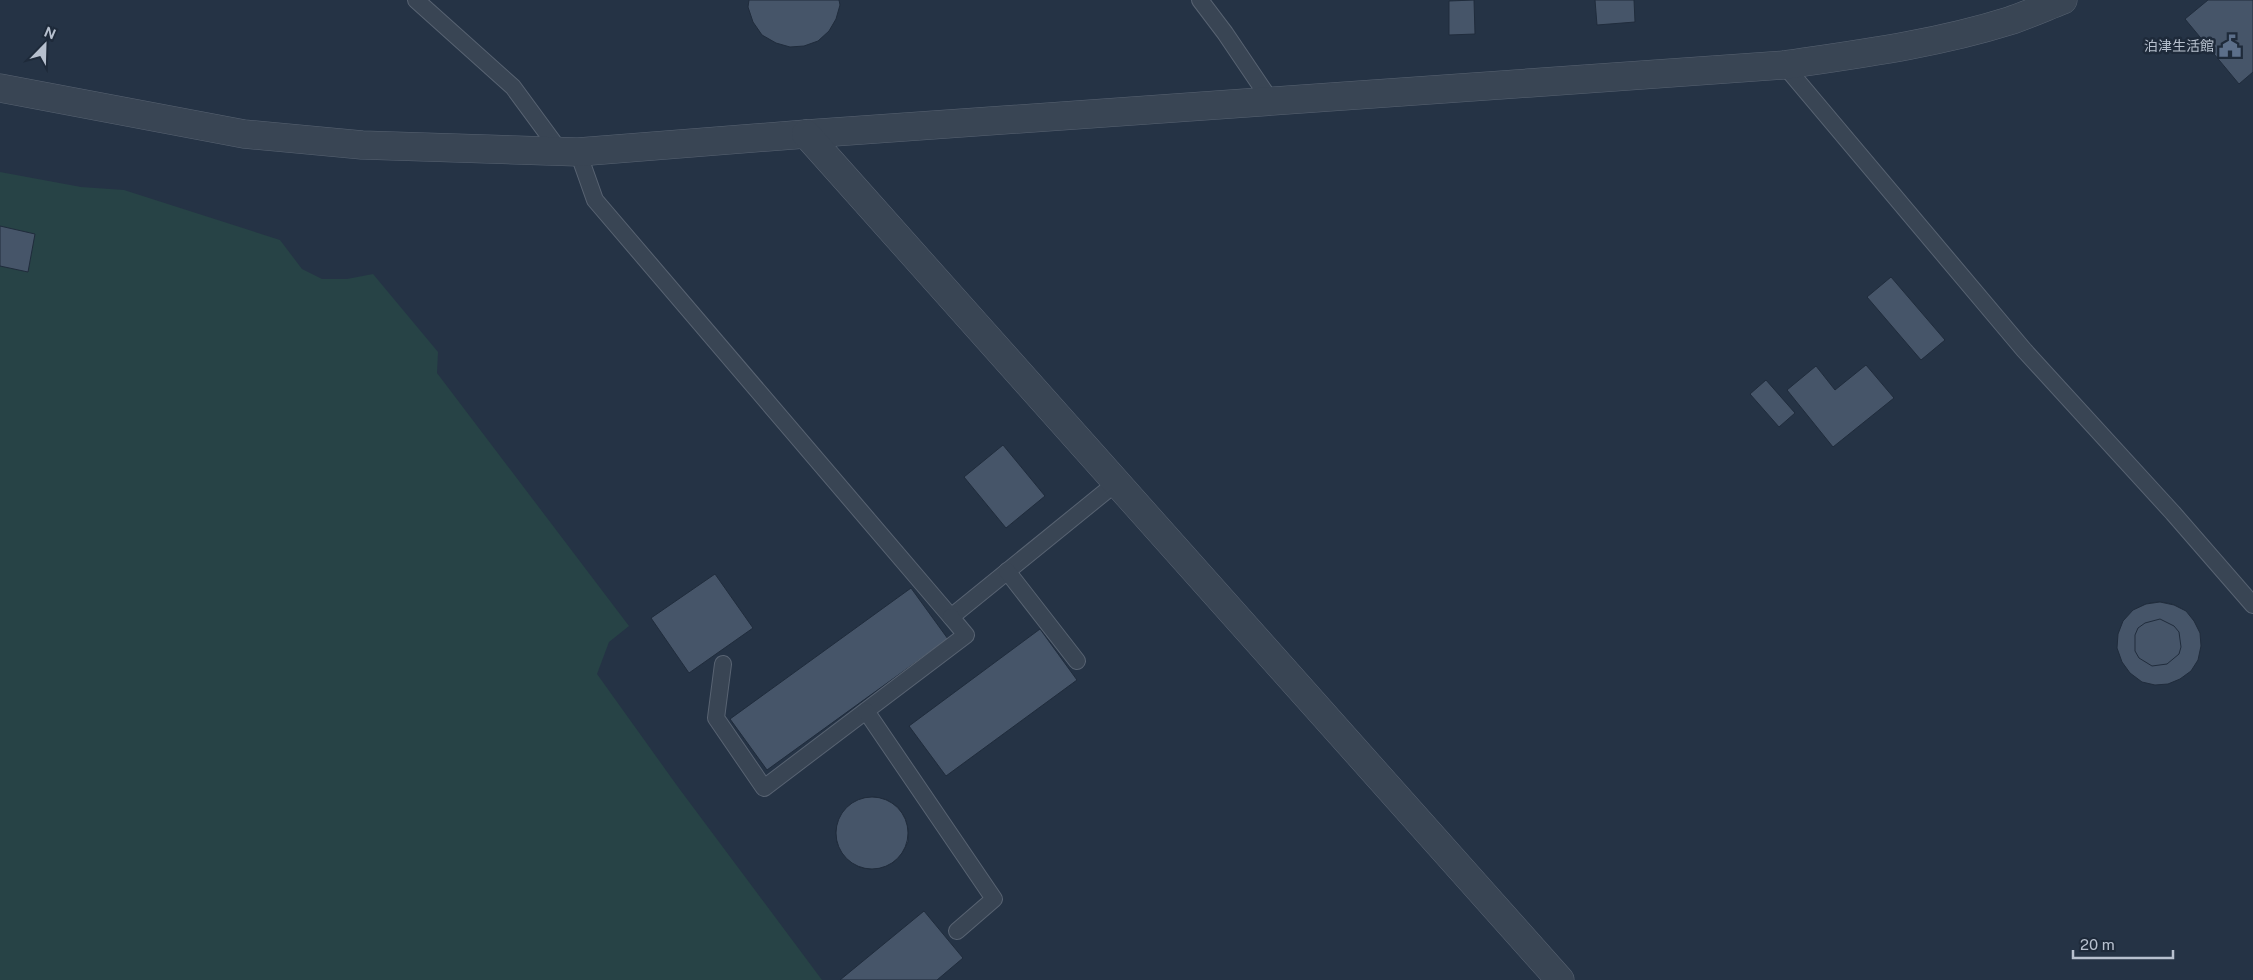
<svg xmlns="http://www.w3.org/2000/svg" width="2253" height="980" font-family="'Public Sans','Noto Sans JP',sans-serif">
	<rect width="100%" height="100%" fill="#253345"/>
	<polygon fill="#274346" points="0,172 81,187 124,190 280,240 302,269 322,279 347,279 373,274 438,352 437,373 629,626 609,642 597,674 678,787 822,980 0,980"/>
	<g fill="#465569" stroke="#202c3c" fill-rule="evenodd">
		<polygon points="749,0 839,0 840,5 836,19 829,31 818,41 804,46 790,47 776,43 762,35 753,22 748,7"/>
		<polygon points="1474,0 1475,34 1449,35 1449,1"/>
		<polygon points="1595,0 1634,0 1635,22 1597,25"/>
		<polygon points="2208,0 2253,0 2253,72 2239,84 2185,19"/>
		<polygon points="0,226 35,234 28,272 0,266"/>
		<polygon points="1891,277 1945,340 1921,360 1867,297"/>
		<polygon points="1866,365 1894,398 1833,447 1787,390 1816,366 1835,390"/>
		<polygon points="1766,380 1795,413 1779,427 1750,394"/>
		<polygon points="1003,445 1045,496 1006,528 964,477"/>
		<polygon points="715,574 753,628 689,673 651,618"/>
		<polygon points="911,588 948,639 767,770 730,719"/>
		<circle cx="2159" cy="643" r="41"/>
		<path d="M 2160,602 L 2174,605 L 2186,611 L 2194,621 L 2200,633 L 2201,646 L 2198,660 L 2191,671 L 2180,679 L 2168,684 L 2155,685 L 2142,682 L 2130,673 L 2122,662 L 2117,648 L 2118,634 L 2123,621 L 2133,610 L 2146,604 ZM 2160,619 L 2174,626 L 2179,632 L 2181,647 L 2179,654 L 2167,664 L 2152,666 L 2139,658 L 2135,651 L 2135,635 L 2138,628 L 2145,623 Z"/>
		<polygon points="1040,629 1077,680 946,776 909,726"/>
		<path d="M 875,797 L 887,800 L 898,807 L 905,818 L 908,829 L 908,842 L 902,853 L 894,862 L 883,867 L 870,869 L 859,867 L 842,853 L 837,842 L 836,831 L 839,820 L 845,810 L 853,803 L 864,798 ZM 871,814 L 883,817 L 890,827 L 889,840 L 880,848 L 875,850 L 862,848 L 855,839 L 854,833 L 857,822 L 866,815 Z"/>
		<circle cx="872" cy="833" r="36"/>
		<polygon points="924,911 963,958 937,980 840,980"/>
	</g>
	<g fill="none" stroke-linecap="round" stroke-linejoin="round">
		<defs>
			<g id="service">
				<polyline points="416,0 513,87 560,151"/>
				<polyline points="1200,0 1225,33 1271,101"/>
				<polyline points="1784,65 2024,350 2173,513 2253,605"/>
				<polyline points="578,152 595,200 951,617 1116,483"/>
				<polyline points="1007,571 1077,661"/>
				<polyline points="723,664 716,718 764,788 966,635 951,617"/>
				<polyline points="866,711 994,899 957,931"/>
			</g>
			<g id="tertiary">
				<path d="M 0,88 L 244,134 L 362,145 L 578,152 L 806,134 L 1784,65 C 1859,54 1936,44 2009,21 C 2027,15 2045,7 2063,0"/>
				<polyline points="806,134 1560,980"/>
			</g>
		</defs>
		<use href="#service" stroke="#586372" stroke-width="18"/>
		<use href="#tertiary" stroke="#586372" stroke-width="29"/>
		<use href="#service" stroke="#394554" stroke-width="16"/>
		<use href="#tertiary" stroke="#394554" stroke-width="28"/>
	</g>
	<defs>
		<symbol id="civic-bare" viewBox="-9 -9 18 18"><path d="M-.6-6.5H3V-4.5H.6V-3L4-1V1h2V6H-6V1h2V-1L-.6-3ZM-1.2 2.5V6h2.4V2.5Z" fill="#5c6f8a" stroke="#1e2a3a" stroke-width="2.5" paint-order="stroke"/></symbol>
	</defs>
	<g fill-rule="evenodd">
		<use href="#civic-bare" x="2214" y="30" width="32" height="32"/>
	</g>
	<g text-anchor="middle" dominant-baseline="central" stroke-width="5" stroke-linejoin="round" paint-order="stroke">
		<g font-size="14" fill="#b7c0ce" stroke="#1e2a3a" text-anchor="end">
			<text x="2214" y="46">泊津生活館</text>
		</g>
	</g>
	<g transform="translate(45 45) rotate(23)" stroke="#1e2a3a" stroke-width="4" paint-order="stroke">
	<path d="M0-4L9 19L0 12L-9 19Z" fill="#b7c0ce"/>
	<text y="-8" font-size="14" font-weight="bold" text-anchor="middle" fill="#b7c0ce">N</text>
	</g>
	<path d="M2073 950v8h100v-8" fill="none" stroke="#b7c0ce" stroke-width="2.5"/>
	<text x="2080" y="950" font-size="15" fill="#b7c0ce" stroke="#1e2a3a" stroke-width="4" paint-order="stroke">20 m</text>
</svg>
